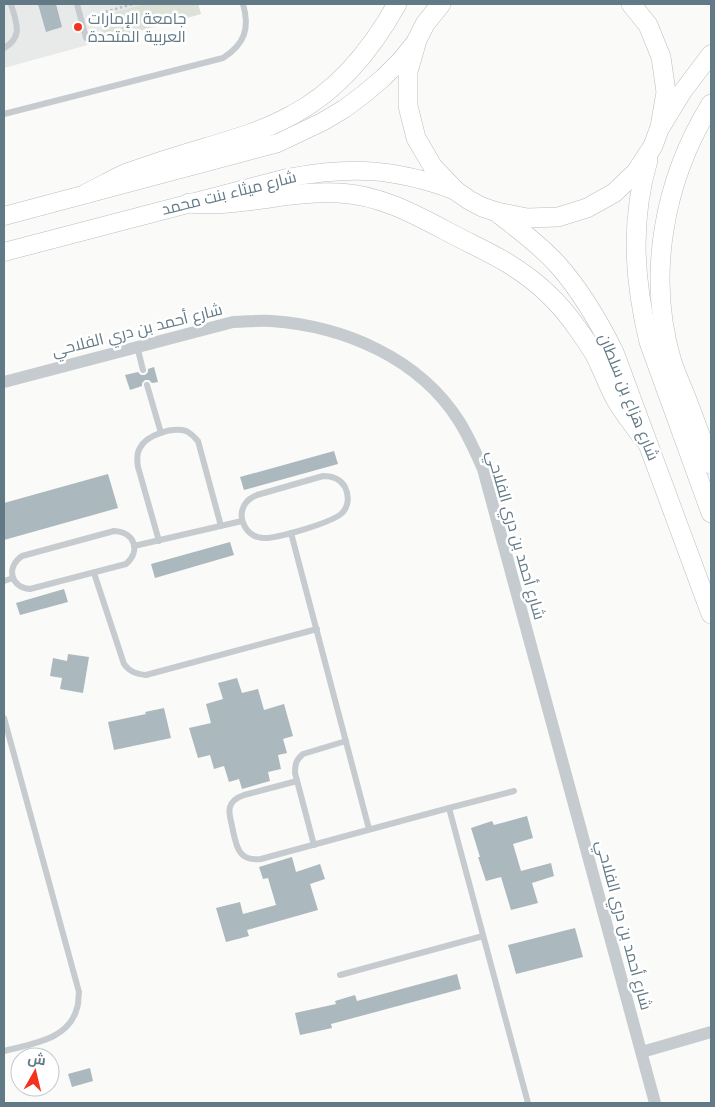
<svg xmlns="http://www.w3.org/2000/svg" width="715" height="1107" font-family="'DM Sans',Cairo,sans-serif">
	<rect width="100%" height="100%" fill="#fafaf8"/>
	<polygon fill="#e8eae9" points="4,4 198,4 201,14 4,68"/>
	<polygon fill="#dde2d8" points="144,4 198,4 201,14 105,40 99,17"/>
	<g fill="#abb8bd">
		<polygon points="38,4 56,4 62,27 46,32"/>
		<polygon points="154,367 158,382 152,383 149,380 145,380 142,383 142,386 130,390 125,375 138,372 141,375 145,375 148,372 148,369"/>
		<polygon points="334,451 338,464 244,490 240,477"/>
		<polygon points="108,474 118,508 4,540 4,503"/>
		<polygon points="230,542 234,555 155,578 151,564"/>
		<polygon points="64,589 68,602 20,615 16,603"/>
		<polygon points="68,654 89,657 83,693 60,689 62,678 50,676 53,658 67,661"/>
		<polygon points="237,678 242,693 258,689 264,710 284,704 293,736 283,739 287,753 278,755 281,769 268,772 270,781 242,789 239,779 229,782 224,766 214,769 210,755 198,758 189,728 211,723 206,704 223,699 218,683"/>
		<polygon points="164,708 171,738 114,750 108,722 146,714 145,712"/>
		<polygon points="527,816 533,838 513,844 521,871 551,863 554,876 532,883 538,903 511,910 501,877 486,881 478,857 480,857 471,828 492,821 494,825"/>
		<polygon points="292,857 296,872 320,864 325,879 310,884 318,910 247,930 249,936 226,942 216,908 240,902 243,914 276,905 268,878 263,879 259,867"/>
		<polygon points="575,928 583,957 516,974 508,945"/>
		<polygon points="457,974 461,989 331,1024 332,1028 300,1035 295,1013 336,1004 335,1001 355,995 357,1001"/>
		<polygon points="90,1068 93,1081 72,1087 68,1074"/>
	</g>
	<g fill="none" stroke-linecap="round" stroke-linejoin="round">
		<defs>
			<g id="secondary">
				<polyline points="661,127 683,91 711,54"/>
				<polyline points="4,216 278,143 322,122 344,109 364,94 383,78 401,60 417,40"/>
				<path d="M 4,252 L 287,178 C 351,166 395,168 456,191"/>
			</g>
			<g id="primary">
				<polyline points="441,4 425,24 417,40 408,72 408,106 416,138 433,167 456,191 469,200 482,207 497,212 527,218 558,217 587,208 614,193 636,172 653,146 660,127 666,92 661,57 648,25 631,4"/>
				<path d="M 711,104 C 664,180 646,275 672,362 C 676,374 681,385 686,397 C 694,419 703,442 711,464"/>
				<path d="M 648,160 C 630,222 634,280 649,342 L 711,513"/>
				<path d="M 87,193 C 100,187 113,179 127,173 C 144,167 161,161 178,156 C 216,144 256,135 292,115 C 338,91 372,49 397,4"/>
				<path d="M 189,203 C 240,208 289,190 339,193 C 381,195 416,215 452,234 C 471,244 491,253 509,264 C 535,280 560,303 577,328 C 583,336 589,345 594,353 C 602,368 607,383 615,398 C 624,414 636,429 648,444"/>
				<path d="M 500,215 C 520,230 541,246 558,265 C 581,291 598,320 614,352 L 711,614"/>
			</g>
		</defs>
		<use href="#secondary" stroke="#b7bfc3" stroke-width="19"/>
		<use href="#primary" stroke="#b8bfc2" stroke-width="20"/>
		<polyline stroke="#bfc3c5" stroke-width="2.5" stroke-dasharray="2.5 2.5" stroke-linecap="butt" points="91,16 133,4"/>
		<g stroke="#c5cbce" stroke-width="6">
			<polyline points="77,4 86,38"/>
			<path d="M 4,48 C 24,37 16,22 11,4"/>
			<path d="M 4,114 L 223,58 C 245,44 250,28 243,4"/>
			<polyline points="137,346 143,370"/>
			<polyline points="147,385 161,433"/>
			<path d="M 323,476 C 332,476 340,478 345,487 C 349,495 349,505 343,512 C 335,522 276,539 263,538 C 247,537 236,519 245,504 C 248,499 252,497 257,495 Z"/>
			<path d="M 114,531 C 135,532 141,551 126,564 L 30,589 C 10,587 6,567 22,556 Z"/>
			<polyline points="291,533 369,829"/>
			<path d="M 159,541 L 138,467 C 137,461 136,454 140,448 C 146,435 172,427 186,431 C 191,433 194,437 198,441 L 221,526"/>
			<polyline points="134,546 242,521"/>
			<path d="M 94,573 L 124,664 C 130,672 136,674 146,675 L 317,629"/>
			<polyline points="4,581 13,578"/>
			<path d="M 4,718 L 79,992 C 78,997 79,1003 77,1008 C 69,1040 31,1044 4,1051"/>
			<path d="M 297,781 L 244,795 C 238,797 232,800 230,807 C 228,813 231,820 232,826 C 236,844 237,862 261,859 L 449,808 L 514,791"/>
			<polyline points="449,808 528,1103"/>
			<path d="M 314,845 L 295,773 C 295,764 296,760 303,754 L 346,741"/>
			<polyline points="340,975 483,936"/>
		</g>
		<g stroke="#c5cbce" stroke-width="12">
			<path d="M 4,382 L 233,322 C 246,322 259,320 271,321 C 344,326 419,358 459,421 C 469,437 476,453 483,469 L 655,1103"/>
			<polyline points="642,1052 711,1032"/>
		</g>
		<use href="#secondary" stroke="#fff" stroke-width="18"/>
		<use href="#primary" stroke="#fff" stroke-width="19"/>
	</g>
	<circle fill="#f4331e" stroke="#fff" stroke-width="2" cx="78" cy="27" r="5"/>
	<g text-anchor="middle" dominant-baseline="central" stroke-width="5" stroke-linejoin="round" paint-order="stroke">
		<g font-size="16" fill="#627a86" stroke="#fff" text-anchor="start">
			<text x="88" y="18">جامعة الإمارات<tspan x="88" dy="18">العربية المتحدة</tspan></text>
		</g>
		<g font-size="16" fill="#627a86" stroke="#fff">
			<text transform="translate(229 193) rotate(-14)">شارع ميثاء بنت محمد</text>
			<text transform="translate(137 330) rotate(-14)">شارع أحمد بن دري الفلاحي</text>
			<text transform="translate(629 397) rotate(68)">شارع هزاع بن سلطان</text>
			<text transform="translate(516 535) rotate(74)">شارع أحمد بن دري الفلاحي</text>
			<text transform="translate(624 925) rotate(75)">شارع أحمد بن دري الفلاحي</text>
		</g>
	</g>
	<rect width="715" height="1107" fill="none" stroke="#627a86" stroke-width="10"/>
	<g transform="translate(35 1072) rotate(8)"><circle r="24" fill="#ffffff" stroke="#c0cacf"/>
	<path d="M0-4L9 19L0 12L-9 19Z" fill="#f4331e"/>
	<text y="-8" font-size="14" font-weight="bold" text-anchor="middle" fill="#627a86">ش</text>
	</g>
</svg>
